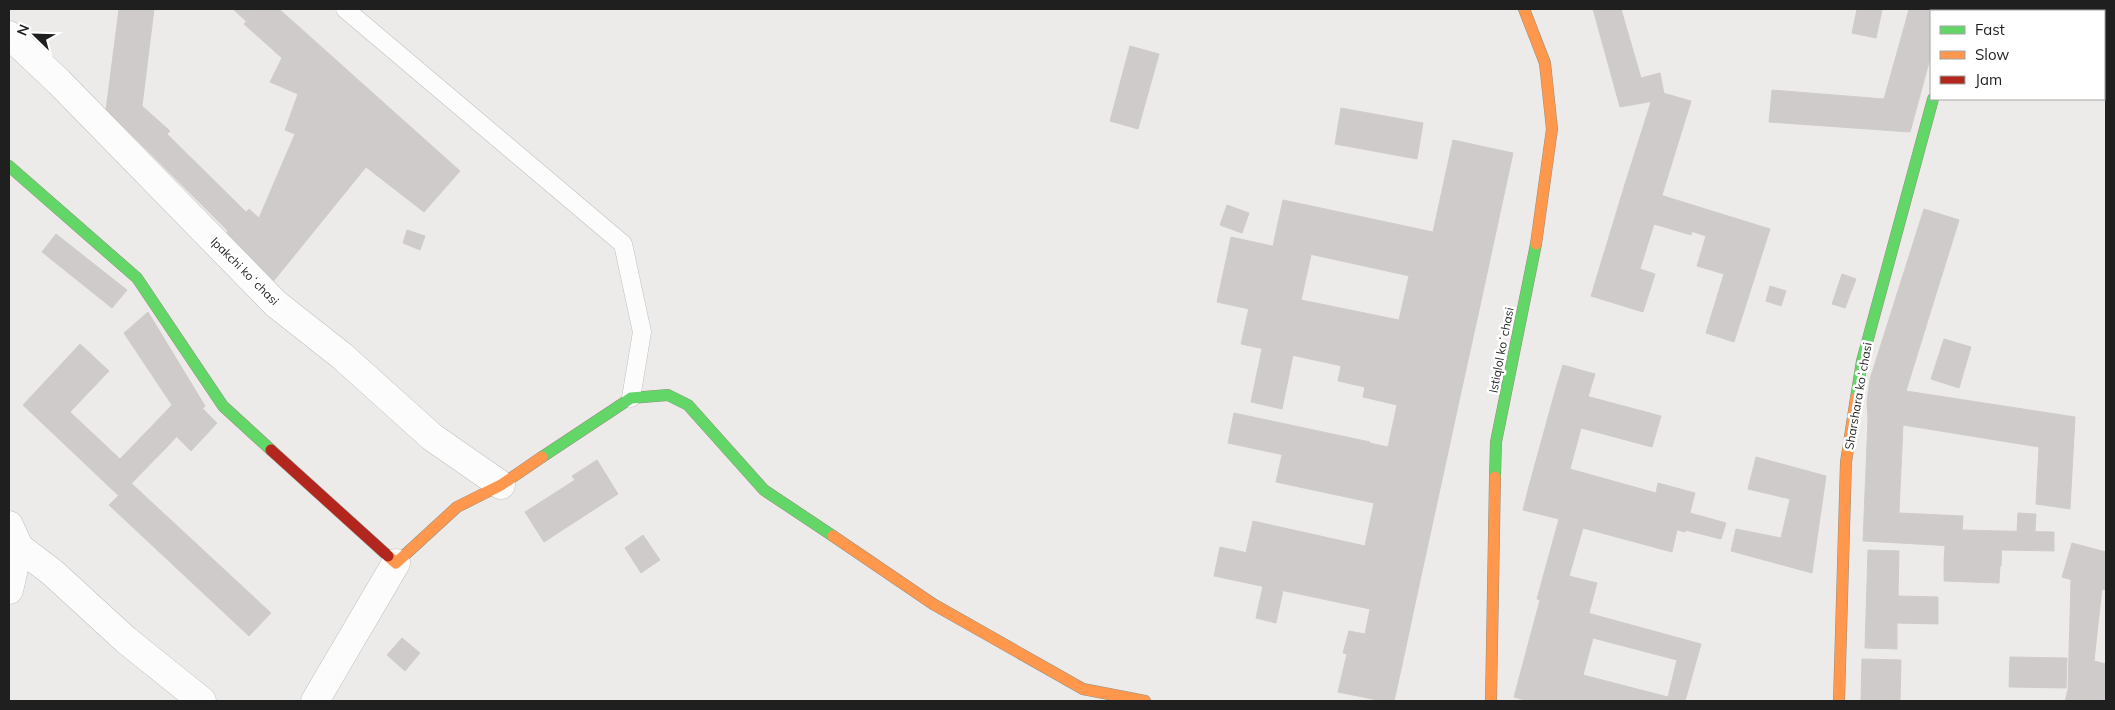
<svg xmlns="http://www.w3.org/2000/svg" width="2115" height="710" font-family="Mulish,sans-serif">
	<rect width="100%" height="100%" fill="#edebe9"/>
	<g fill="#cecbca" stroke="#d0ccca" fill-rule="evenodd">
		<polygon points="119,9 154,9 142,106 170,131 149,152 106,110"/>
		<polygon points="233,9 257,9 246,21"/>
		<polygon points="257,9 279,9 460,171 424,212 366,167 272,283 223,236 249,209 259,218 295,134 285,130 298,94 270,82 282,58 244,24"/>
		<polygon points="1593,9 1621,9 1641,78 1660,73 1665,99 1620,107"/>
		<polygon points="1857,9 1882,10 1876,38 1852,33"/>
		<polygon points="1909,9 1944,9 1943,11 1931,11 1931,30 1905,24"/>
		<polygon points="1992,9 2048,9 2048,11 2001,11"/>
		<polygon points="1905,24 1931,30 1931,55 1910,132 1769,122 1772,90 1884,99"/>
		<polygon points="1130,46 1159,54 1138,129 1110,121"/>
		<polygon points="1663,93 1691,101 1662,195 1625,184 1651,102 1665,99"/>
		<polygon points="1341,108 1423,123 1417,159 1335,144"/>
		<polygon points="167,134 246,212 228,231 149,152"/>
		<polygon points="1453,140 1513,153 1483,292 1273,246 1283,200 1433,232"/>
		<polygon points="1625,184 1699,207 1691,235 1654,224 1640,269 1655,274 1643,312 1591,296"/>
		<polygon points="1227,205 1249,213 1242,233 1220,225"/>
		<polygon points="1699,207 1770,229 1734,342 1706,333 1724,274 1697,266 1706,236 1691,231"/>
		<polygon points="1924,209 1959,220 1906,391 1870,379"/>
		<polygon points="407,230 425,236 420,250 403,243"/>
		<polygon points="56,234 127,290 112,308 42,252"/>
		<polygon points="1231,237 1263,244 1249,309 1217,302"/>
		<polygon points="1263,244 1311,255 1301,300 1399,320 1409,276 1483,292 1461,392 1241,344"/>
		<polygon points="1842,274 1856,279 1845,308 1832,304"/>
		<polygon points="1770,286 1786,291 1781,306 1766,301"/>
		<polygon points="148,312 205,406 166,448 148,430 172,405 124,333"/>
		<polygon points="1944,339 1971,347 1959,388 1931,379"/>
		<polygon points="80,344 109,371 70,412 120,459 148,430 166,448 119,496 23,405"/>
		<polygon points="1262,349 1293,355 1282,409 1251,402"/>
		<polygon points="1563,365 1595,374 1588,397 1556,388"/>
		<polygon points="1341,366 1368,372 1365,387 1338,381"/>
		<polygon points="1368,372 1461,392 1440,489 1363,472 1369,443 1388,447 1397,405 1363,397"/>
		<polygon points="1870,379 1906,391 1903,425 1868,419 1867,402"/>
		<polygon points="1556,388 1661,416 1652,447 1581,428 1570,469 1656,493 1658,483 1695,493 1685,532 1528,490"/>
		<polygon points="1906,391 2075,417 2070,509 2036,504 2039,447 1903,425"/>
		<polygon points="203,409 217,423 191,451 177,437"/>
		<polygon points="1234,413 1370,442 1363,472 1228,443"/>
		<polygon points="1868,419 1903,425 1899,513 1963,516 1962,533 1954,533 1954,546 1863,541"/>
		<polygon points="1282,455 1440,489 1418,590 1246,553 1253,521 1365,546 1374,503 1276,482"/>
		<polygon points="1756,457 1826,476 1812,573 1731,551 1736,529 1781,538 1790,499 1748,489"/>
		<polygon points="597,460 618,494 544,542 525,512 575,480 572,476"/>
		<polygon points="131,483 271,613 249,636 109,505"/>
		<polygon points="1528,490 1677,530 1672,552 1583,528 1569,576 1597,583 1589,613 1537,599 1559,519 1523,510"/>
		<polygon points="1690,513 1726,523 1721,539 1685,530"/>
		<polygon points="2018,513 2036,514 2035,531 2017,531"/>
		<polygon points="1962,530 2002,531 2001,566 1944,564 1945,545 1954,546 1954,533 1962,533"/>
		<polygon points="2002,531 2054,532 2054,551 2002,550"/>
		<polygon points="643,535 660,560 641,573 625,548"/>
		<polygon points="2072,543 2106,552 2106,590 2062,577"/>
		<polygon points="1220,547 1418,590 1402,665 1343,653 1349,631 1365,634 1370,609 1214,576"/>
		<polygon points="1868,550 1899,551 1898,596 1938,597 1938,624 1897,623 1897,649 1865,648"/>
		<polygon points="1944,564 2000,565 1999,583 1944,581"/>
		<polygon points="2071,580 2102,588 2094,661 2106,664 2106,701 2068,690"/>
		<polygon points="1263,586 1283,590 1276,623 1256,618"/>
		<path d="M 1540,600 L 1701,644 L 1685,701 L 1528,701 L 1514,697 ZM 1593,638 L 1677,660 L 1668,697 L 1583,675 Z"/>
		<polygon points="402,638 420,653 405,671 387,655"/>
		<polygon points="1347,654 1402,665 1394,701 1382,701 1338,692"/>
		<polygon points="2010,657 2067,658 2066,688 2009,687"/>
		<polygon points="1862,659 1901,660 1900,701 1861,701"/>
		<polygon points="2068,690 2104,701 2065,701"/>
	</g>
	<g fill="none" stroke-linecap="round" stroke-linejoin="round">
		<defs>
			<polyline id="lane" points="345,9 623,244 642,332 631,398"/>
			<g id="street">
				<polyline points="1956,11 1957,9"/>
				<polyline points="9,35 59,82 276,304 342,356 432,437 501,485"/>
				<polyline points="9,525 19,547 53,573 126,640 202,701"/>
				<polyline points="9,590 19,547"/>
				<polyline points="315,701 396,563"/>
			</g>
			<g id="fast">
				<polyline points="9,166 137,278 223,406 271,450"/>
				<polyline points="1856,398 1862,361 1933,99"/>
				<polyline points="542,457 631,398 668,395 688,405 764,490 833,536"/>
				<polyline points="1495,477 1496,442 1536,244"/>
			</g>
			<g id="slow">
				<polyline points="1524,9 1545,63 1552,129 1536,244"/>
				<polyline points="833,536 933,604 1083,689 1145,701"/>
				<polyline points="388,556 396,563 457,507 501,485 542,457"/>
				<polyline points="1491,701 1495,477"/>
				<polyline points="1839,701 1846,462 1856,398"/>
			</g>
			<polyline id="jam" points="271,450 388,556"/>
		</defs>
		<use href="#lane" stroke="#c0c0bf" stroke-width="19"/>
		<use href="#street" stroke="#c0c0bf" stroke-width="29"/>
		<use href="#fast" stroke="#969183" stroke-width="12"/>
		<use href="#slow" stroke="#969183" stroke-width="12"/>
		<use href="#jam" stroke="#969183" stroke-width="12"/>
		<use href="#lane" stroke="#fcfcfc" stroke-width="18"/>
		<use href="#street" stroke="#fcfcfc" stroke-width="28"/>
		<use href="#fast" stroke="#63d668" stroke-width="11"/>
		<use href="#slow" stroke="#ff974d" stroke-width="11"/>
		<use href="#jam" stroke="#b3261e" stroke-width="11"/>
	</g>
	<g text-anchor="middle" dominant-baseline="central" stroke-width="5" stroke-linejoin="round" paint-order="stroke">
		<g font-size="12" fill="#1f1f1f" stroke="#fff">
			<text transform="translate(245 271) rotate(45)">Ipakchi koʻchasi</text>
			<text transform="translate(1501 350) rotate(-79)">Istiqlol koʻchasi</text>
			<text transform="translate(1858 396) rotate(-80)">Sharshara koʻchasi</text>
		</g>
	</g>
	<rect width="2115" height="710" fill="none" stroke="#1f1f1f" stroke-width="20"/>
	<rect x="1930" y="10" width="175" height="90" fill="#ffffff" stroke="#a5a5a5"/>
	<rect x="1940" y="26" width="25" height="8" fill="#63d668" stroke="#a5a5a5"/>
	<text x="1975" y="35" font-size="15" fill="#1f1f1f">Fast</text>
	<rect x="1940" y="51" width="25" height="8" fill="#ff974d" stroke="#a5a5a5"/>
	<text x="1975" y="60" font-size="15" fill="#1f1f1f">Slow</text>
	<rect x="1940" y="76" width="25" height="8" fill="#b3261e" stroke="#a5a5a5"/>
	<text x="1975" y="85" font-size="15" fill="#1f1f1f">Jam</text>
	<g transform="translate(35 35) rotate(293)" stroke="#ffffff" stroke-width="4" paint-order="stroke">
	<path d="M0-4L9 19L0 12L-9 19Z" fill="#1f1f1f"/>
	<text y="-8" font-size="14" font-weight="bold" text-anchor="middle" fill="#1f1f1f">N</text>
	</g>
</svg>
